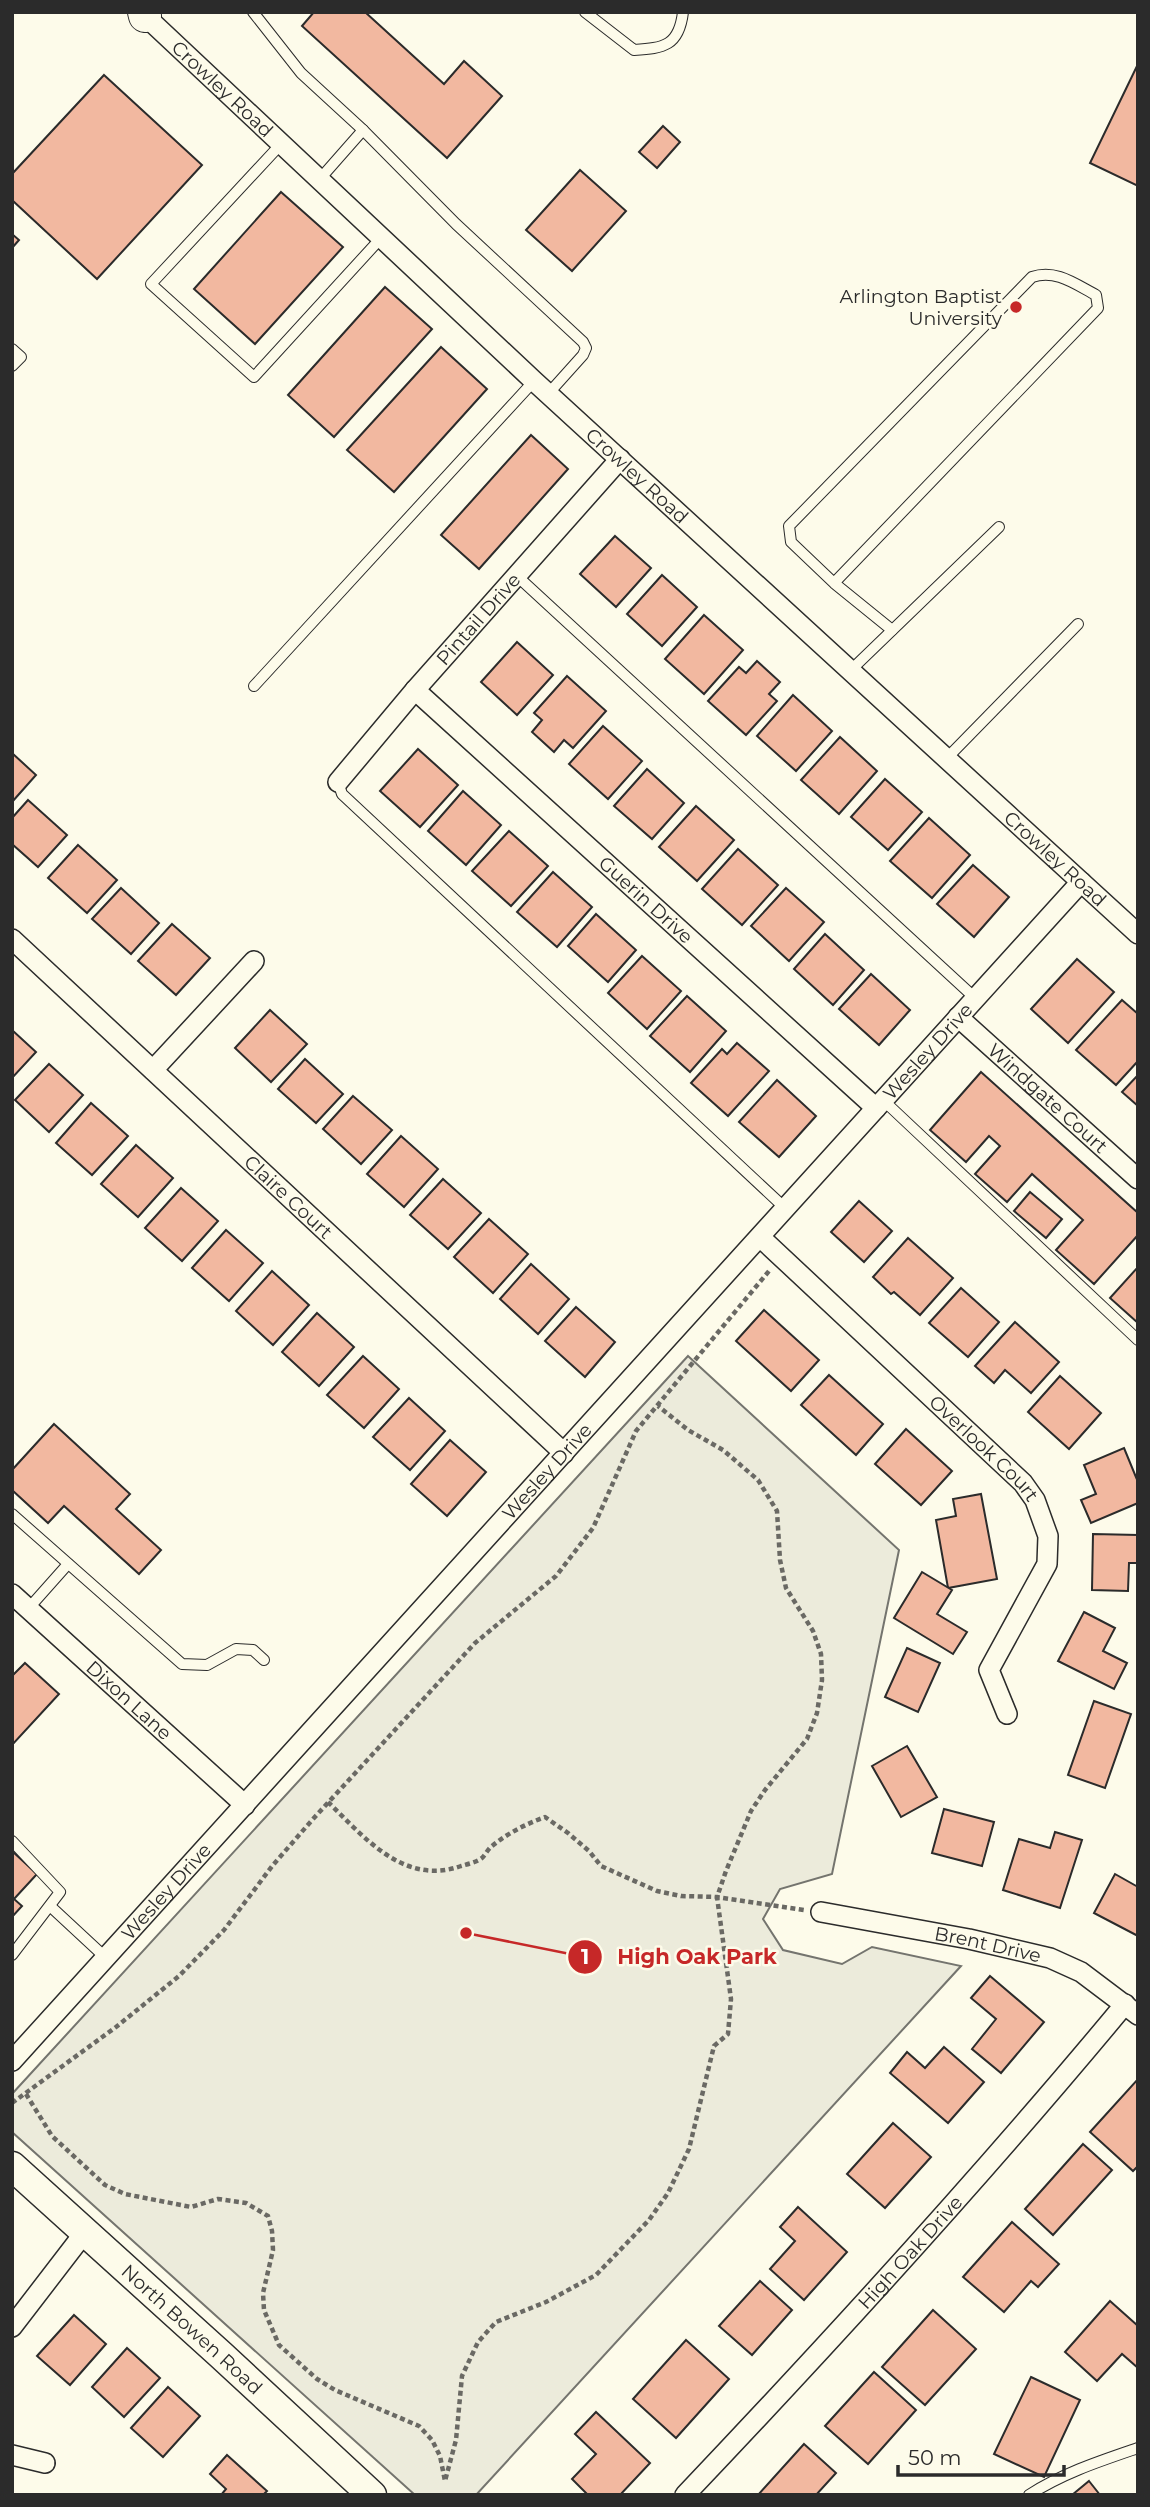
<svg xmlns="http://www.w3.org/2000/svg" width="1150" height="2507" font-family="Montserrat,sans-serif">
	<rect width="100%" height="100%" fill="#fdfbea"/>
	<polygon fill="#ecebdb" stroke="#74746e" stroke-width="2" points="688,1356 899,1550 832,1874 780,1889 763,1919 783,1950 842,1964 872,1947 961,1966 476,2495 415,2495 12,2132 12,2094"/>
	<g fill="#f2b8a0" stroke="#2b2b2b" stroke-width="2">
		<polygon points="314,12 365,12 444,84 464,61 502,96 447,158 302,26"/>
		<polygon points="1138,64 1138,186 1090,163"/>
		<polygon points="104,75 202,165 97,279 12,200 12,174"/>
		<polygon points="663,126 680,142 657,168 639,152"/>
		<polygon points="580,170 626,211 572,271 526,230"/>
		<polygon points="281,192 343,247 255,344 194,289"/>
		<polygon points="12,234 19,240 12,248"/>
		<polygon points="385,287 432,329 334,437 288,395"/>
		<polygon points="441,347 487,389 394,492 347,450"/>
		<polygon points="531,435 568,469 479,569 441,535"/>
		<polygon points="615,536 651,568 616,607 580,574"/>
		<polygon points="662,575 697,607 662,646 627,614"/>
		<polygon points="704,615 743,650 704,694 665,659"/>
		<polygon points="517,642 553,675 517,715 481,682"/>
		<polygon points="757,661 780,682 769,694 777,701 746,735 708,701 739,667 746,673"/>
		<polygon points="567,676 606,711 573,748 564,740 554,752 532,732 542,720 534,713"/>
		<polygon points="793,695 832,731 796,771 757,736"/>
		<polygon points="603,726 642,761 608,799 569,764"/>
		<polygon points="840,737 877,771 839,814 801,780"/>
		<polygon points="418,749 458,785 420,827 380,791"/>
		<polygon points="12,753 36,775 12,802"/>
		<polygon points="647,769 684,803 652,839 614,806"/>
		<polygon points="885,779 922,812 888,850 851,817"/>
		<polygon points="463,791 501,825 466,865 428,831"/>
		<polygon points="28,800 67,835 38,867 12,844 12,818"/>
		<polygon points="696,806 734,840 697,881 659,847"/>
		<polygon points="929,818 970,855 932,898 890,861"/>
		<polygon points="509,831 548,866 511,906 472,871"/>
		<polygon points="78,845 117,880 87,913 48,878"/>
		<polygon points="738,849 778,885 742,925 702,889"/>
		<polygon points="973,865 1009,897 974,937 937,904"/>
		<polygon points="553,872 592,907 557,947 517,912"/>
		<polygon points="121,888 159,923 131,954 92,919"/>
		<polygon points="786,888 824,922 789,961 751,926"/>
		<polygon points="596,914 636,950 608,982 568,946"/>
		<polygon points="172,924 210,958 176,995 138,961"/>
		<polygon points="825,934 864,970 833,1005 794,969"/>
		<polygon points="642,956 681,991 647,1029 608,993"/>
		<polygon points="1077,959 1114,992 1068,1043 1031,1009"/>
		<polygon points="871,974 910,1010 879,1045 839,1009"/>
		<polygon points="687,996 726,1031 690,1072 650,1036"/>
		<polygon points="1122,1000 1138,1014 1138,1061 1116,1085 1076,1050"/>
		<polygon points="270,1010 307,1044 271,1082 235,1048"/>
		<polygon points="12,1030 36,1052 12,1078"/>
		<polygon points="737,1043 769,1071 728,1116 691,1083 722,1049 727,1054"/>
		<polygon points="305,1059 343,1094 316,1123 278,1089"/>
		<polygon points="49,1064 83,1095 49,1132 15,1100"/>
		<polygon points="981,1072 1138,1213 1138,1235 1094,1284 1056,1250 1083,1220 1032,1174 1007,1202 975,1174 1000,1146 989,1136 966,1162 930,1130"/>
		<polygon points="1138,1075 1138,1106 1122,1092"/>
		<polygon points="777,1080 816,1116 779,1157 739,1122"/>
		<polygon points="353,1096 392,1130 361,1164 323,1129"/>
		<polygon points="91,1103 128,1136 92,1175 56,1143"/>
		<polygon points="401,1136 438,1169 404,1207 367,1174"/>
		<polygon points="136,1145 173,1178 138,1217 101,1184"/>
		<polygon points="443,1179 481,1213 448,1249 410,1215"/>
		<polygon points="181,1188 218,1221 182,1261 145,1228"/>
		<polygon points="1030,1192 1062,1219 1046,1238 1014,1211"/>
		<polygon points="859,1201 892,1231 864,1262 831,1232"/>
		<polygon points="489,1219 528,1254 493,1293 454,1257"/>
		<polygon points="226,1230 263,1263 229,1301 192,1268"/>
		<polygon points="908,1238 953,1278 920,1315 894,1292 891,1294 873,1277"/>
		<polygon points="531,1264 569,1299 538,1334 500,1299"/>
		<polygon points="1138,1267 1138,1323 1110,1298"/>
		<polygon points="272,1271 309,1305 273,1345 236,1311"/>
		<polygon points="961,1288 999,1322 968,1357 929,1323"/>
		<polygon points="576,1307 615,1342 585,1377 545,1341"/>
		<polygon points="764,1310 819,1360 791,1391 736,1341"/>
		<polygon points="317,1313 354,1347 319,1386 282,1352"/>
		<polygon points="1015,1322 1059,1362 1031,1393 1005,1370 994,1383 975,1366"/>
		<polygon points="363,1356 399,1389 364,1428 327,1395"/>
		<polygon points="829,1375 883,1424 856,1455 801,1405"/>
		<polygon points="1060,1376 1101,1413 1069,1449 1028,1412"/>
		<polygon points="409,1398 445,1431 410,1470 373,1437"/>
		<polygon points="54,1424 130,1494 116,1509 161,1550 139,1574 64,1506 48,1523 12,1490 12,1470"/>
		<polygon points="906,1429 952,1471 921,1505 875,1464"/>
		<polygon points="450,1440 486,1472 447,1516 411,1484"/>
		<polygon points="1124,1448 1138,1482 1138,1503 1091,1523 1081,1500 1096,1494 1084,1465"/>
		<polygon points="981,1494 997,1579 948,1588 936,1520 956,1516 953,1499"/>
		<polygon points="1093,1534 1138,1535 1138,1563 1129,1563 1128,1591 1092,1590"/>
		<polygon points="922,1572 952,1590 937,1614 967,1632 953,1654 894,1618"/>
		<polygon points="1084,1612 1115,1628 1103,1651 1127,1663 1114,1689 1058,1661"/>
		<polygon points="907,1648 940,1663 918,1712 885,1697"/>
		<polygon points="25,1663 59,1694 12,1745 12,1676"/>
		<polygon points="1094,1701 1131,1714 1105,1788 1068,1775"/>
		<polygon points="907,1746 937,1797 901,1817 872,1766"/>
		<polygon points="944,1809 994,1822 982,1866 932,1853"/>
		<polygon points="1055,1832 1082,1840 1060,1908 1003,1890 1019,1839 1050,1848"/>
		<polygon points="12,1851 37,1874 14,1899 22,1906 12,1917"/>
		<polygon points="1115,1874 1138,1887 1138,1936 1094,1913"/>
		<polygon points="990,1976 1044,2022 1001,2073 972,2049 996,2019 971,1998"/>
		<polygon points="944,2047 984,2082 948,2123 890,2073 907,2052 925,2068"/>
		<polygon points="1138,2079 1138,2166 1133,2171 1090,2132"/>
		<polygon points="893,2123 931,2157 885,2208 847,2174"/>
		<polygon points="1083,2144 1112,2170 1053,2235 1025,2209"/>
		<polygon points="798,2207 847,2252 804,2300 770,2269 795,2241 780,2227"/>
		<polygon points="1012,2222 1059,2264 1038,2287 1031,2281 1004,2312 963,2277"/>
		<polygon points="760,2281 792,2310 752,2355 719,2326"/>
		<polygon points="1110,2301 1138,2326 1138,2368 1122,2354 1097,2381 1065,2352"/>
		<polygon points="933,2310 976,2349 925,2405 882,2367"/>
		<polygon points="74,2315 106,2344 70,2385 37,2356"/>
		<polygon points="686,2340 729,2379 676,2438 633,2399"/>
		<polygon points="127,2348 160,2378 124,2417 92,2387"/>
		<polygon points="874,2372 916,2410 868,2464 825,2426"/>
		<polygon points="1031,2377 1080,2400 1044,2477 994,2454"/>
		<polygon points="168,2387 200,2416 163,2457 131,2428"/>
		<polygon points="596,2412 650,2463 620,2495 588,2495 572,2479 596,2454 575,2434"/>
		<polygon points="804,2444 836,2473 816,2495 758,2495"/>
		<polygon points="227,2455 267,2491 263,2495 221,2495 226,2489 210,2474"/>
		<polygon points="1089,2481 1100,2495 1072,2495"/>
	</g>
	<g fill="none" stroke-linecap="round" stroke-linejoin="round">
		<defs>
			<g id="lane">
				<polyline points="253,12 301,73 363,130 319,180"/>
				<path d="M 585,12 L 634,50 C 664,48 679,46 683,12"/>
				<polyline points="363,130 456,224 583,342 586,348 583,355 548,394"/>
				<polyline points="281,144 151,284 254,377 381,238"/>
				<polyline points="12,349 21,357 12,366"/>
				<polyline points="517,576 975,998"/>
				<path d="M 834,583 L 1098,308 L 1096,295 C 1075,284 1056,269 1032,277 L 789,526 L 791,542 L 834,583 L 892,630"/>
				<polyline points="851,670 999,527"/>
				<polyline points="254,686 534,381"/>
				<polyline points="947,758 1078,624"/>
				<polyline points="338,782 342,794 786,1209"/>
				<polyline points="883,1100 1138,1340"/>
				<polyline points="12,1514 182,1664 207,1665 236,1649 253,1650 264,1660"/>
				<polyline points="28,1609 68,1564"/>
				<polyline points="12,1841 60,1892 12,1955"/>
				<polyline points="50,1906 106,1958"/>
				<path d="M 1029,2495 C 1063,2473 1100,2461 1138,2448"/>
			</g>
			<g id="street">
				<path id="s1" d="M 141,12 L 534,381 L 1138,934"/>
				<path id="s2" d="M 415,690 L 876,1108"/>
				<path id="s3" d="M 338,782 L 415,690 L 620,459"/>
				<path id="s4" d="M 12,939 L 564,1453"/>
				<path id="s5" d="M 958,1017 L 1138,1179"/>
				<polyline points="153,1070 254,961"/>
				<path id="s6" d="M 760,1237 L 1023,1483 L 1035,1500 L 1048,1536 L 1047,1564 L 989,1670 L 1007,1714"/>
				<path id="s7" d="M 12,1594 L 245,1805"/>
				<path id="s8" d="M 821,1912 L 969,1939 L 1050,1958 L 1081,1972 L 1138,2015"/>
				<path id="s9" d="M 12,2061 L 1081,882"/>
				<polyline points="12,2327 85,2232"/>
				<polyline points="12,2455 45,2463"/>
				<path id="s10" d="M 685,2495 C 837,2335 985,2173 1125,2004"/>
			</g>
			<g id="secondary">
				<path id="s11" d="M 12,2166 L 221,2355 L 372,2495"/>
			</g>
			<polyline id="primary" points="144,12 145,16"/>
		</defs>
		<use href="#lane" stroke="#2b2b2b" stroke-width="12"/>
		<use href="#street" stroke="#2b2b2b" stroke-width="22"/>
		<use href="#secondary" stroke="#2b2b2b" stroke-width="31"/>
		<use href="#primary" stroke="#2b2b2b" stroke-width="34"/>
		<g stroke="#6a6964" stroke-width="4.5" stroke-dasharray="5 3.5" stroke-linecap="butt">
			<path d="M 328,1802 C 365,1838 404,1886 461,1866 C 468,1864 477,1862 482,1858 C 486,1854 488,1849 492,1846 C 508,1833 526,1824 545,1817 L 568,1833 L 589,1851 L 601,1866 L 657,1891 L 681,1896 L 717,1897 L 804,1910"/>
			<polyline points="26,2094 52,2136 105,2185 125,2194 191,2207 218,2199 246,2203 268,2216 272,2231 273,2250 263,2293 264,2310 279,2345 317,2379 335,2390 419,2426 432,2440 440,2456 445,2481 456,2440 462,2376 478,2342 496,2322 546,2302 596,2275 649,2220 668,2193 689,2149 714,2046 728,2034 731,1999 717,1897 726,1871 751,1811 765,1790 807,1739 817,1713 822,1680 821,1654 813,1631 786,1588 780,1560 777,1511 758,1480 723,1450 688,1430 658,1406"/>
			<polyline points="12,2103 116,2027 179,1976 224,1930 273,1865 313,1819 475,1643 556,1576 593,1528 636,1431 769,1271"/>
		</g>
		<use href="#lane" stroke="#fdfbea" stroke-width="10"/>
		<use href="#street" stroke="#fdfbea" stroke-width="19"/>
		<use href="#secondary" stroke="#fdfbea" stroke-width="28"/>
		<use href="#primary" stroke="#fdfbea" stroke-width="32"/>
	</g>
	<circle fill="#c62828" stroke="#fdfbea" stroke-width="2.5" cx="1016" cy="307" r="7"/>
	<g text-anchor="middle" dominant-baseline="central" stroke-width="5" stroke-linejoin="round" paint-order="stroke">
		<g font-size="19" fill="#2b2b2b" stroke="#fdfbea">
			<text stroke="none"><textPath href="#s1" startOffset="112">Crowley Road</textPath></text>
			<text stroke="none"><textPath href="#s1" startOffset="679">Crowley Road</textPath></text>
			<text stroke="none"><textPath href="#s3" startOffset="215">Pintail Drive</textPath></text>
			<text stroke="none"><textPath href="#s1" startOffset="1246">Crowley Road</textPath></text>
			<text stroke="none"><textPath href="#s2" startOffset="312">Guerin Drive</textPath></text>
			<text stroke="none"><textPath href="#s9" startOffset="1363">Wesley Drive</textPath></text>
			<text stroke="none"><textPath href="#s5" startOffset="121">Windgate Court</textPath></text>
			<text stroke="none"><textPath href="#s4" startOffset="378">Claire Court</textPath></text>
			<text stroke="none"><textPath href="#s6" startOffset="308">Overlook Court</textPath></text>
			<text stroke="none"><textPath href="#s9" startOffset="796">Wesley Drive</textPath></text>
			<text stroke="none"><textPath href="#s7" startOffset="158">Dixon Lane</textPath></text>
			<text stroke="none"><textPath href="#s9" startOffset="229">Wesley Drive</textPath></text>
			<text stroke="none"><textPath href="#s8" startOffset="170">Brent Drive</textPath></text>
			<text stroke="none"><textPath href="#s10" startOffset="331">High Oak Drive</textPath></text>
			<text stroke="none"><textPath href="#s11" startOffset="243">North Bowen Road</textPath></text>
		</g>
		<g font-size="19" fill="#2b2b2b" stroke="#fdfbea" text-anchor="end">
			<text x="1002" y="296">Arlington Baptist<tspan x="1002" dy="22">University</tspan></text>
		</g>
	</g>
	<path fill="none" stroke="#c62828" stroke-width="2.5" d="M466 1933L585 1957"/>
	<g fill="#c62828" stroke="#fdfbea" stroke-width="2.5">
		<circle cx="466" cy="1933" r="7"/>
		<circle cx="585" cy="1957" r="18"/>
	</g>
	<g font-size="21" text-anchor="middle" font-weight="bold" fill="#fff">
		<text x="585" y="1964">1</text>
	</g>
	<g font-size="21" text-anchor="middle" font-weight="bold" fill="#c62828" stroke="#fdfbea" stroke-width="5" stroke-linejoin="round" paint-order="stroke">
		<text x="697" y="1964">High Oak Park</text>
	</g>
	<rect width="1150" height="2507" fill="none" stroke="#2b2b2b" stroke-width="28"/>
	<path d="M898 2465v10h166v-10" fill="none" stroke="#2b2b2b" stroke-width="3.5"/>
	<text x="908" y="2465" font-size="21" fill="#2b2b2b" stroke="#fdfbea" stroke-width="5" paint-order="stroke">50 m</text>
</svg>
